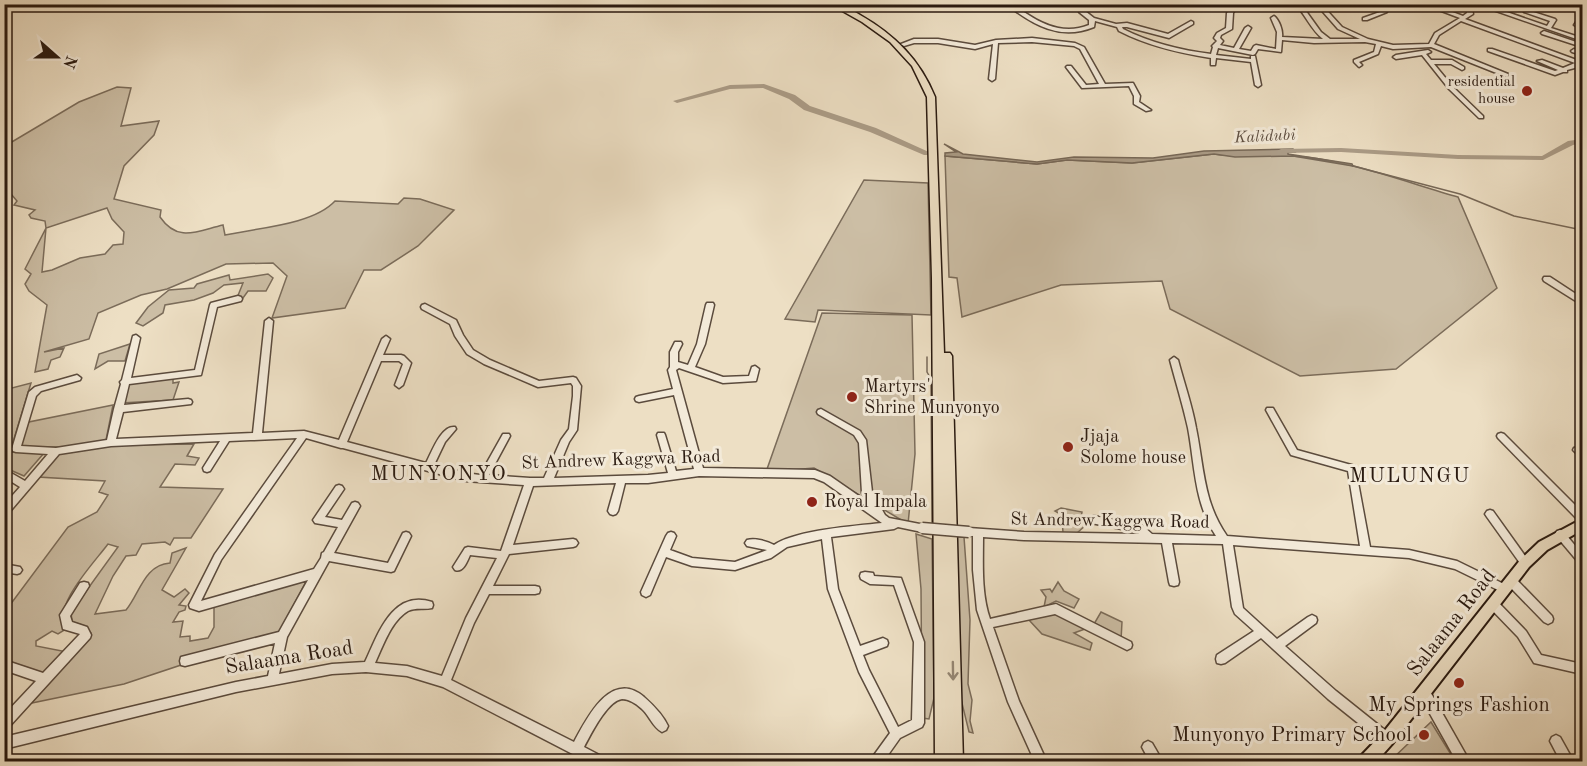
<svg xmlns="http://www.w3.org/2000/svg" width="1587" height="766" font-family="'Old Standard TT',serif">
	<rect width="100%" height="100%" fill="#eddfc4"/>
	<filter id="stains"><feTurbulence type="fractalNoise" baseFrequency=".00333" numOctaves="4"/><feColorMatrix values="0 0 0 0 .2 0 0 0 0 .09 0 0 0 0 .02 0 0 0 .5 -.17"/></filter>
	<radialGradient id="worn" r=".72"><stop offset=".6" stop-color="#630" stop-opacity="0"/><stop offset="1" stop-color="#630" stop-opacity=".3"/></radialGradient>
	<g fill="#ccbea5" stroke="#7b6c5a" stroke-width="1.5" fill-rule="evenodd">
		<path d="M 117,87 L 131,88 L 121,126 L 159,121 L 154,135 L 124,166 L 114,199 L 161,210 L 160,217 C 178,243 197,231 223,225 L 225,235 C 256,228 313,225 335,201 L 398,204 L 404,198 L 420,199 L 454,210 L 418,246 L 381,270 L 364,270 L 345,308 L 272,318 L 287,276 L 273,263 L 226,264 L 167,289 L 141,295 L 98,313 L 89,339 L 44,352 L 64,348 L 60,357 L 51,360 L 48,369 L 35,372 L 47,305 L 29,291 L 25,284 L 31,274 L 25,269 L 46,228 L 45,221 L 31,218 L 29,215 L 35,210 L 14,205 L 17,201 L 11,194 L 5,193 L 5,183 L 10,177 L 5,177 L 5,146 L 79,102 ZM 107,208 L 112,219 L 124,232 L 123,244 L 113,245 L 105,254 L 80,258 L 52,270 L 42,272 L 46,228 Z"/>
		<path d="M 1214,154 C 1240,158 1266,155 1292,156 C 1344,158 1408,183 1458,197 L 1497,288 L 1396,369 L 1300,376 L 1170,309 L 1162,281 L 1061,285 L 962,317 L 957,278 L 949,277 L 945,156 L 1037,164 L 1067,160 L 1132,163 Z"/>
		<polygon points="864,180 928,183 931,315 818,310 815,322 785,319"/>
		<polygon points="268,274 273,278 266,291 248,291 243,298 237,298 243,283 224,285 213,293 194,300 165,305 163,313 143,326 136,323 148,307 169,290 194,288 197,284 229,275 230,280"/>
		<polygon points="822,313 912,315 915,454 908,524 814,468 766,472"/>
		<polygon points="130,344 125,361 108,361 95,369 99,354"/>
		<polygon points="173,379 173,383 179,382 173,400 121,403 126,385 134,381"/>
		<polygon points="31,383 10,452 45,452 24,476 8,469 10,464 5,461 4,390"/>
		<polygon points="113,405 106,440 65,447 24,447 21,443 24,423"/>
		<path d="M 108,443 L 130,445 L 194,444 L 187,456 L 199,458 L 195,465 L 175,464 L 160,487 L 223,489 L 191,538 L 174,538 L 170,545 L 165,542 L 142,544 L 136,555 L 126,556 L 113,576 L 95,614 L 126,610 C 140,593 144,565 170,563 L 172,553 L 186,548 L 162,590 L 174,597 L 185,589 L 189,593 L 179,605 L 186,606 L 185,610 L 179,612 L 173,622 L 183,621 L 180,637 L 190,636 L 190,641 L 208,638 L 214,627 L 214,603 L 309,576 L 278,634 L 186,658 L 181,665 L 124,684 L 27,704 L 63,664 L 69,662 L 71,655 L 91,633 L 82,625 L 72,622 L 71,612 L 118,547 L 108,544 C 94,563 51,607 66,629 L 58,634 L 52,631 L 36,641 L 36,646 L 67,652 L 45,675 L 5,662 L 4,613 L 68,527 L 97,512 L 108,495 L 99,492 L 105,481 L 38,477 L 60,449 Z"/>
		<polygon points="1061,508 1082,512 1081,517 1087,524 1077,533 1063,533 1062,515 1055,511"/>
		<polygon points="916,534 932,539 934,698 929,719 922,718 921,589"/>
		<polygon points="956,537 964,537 970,620 968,684 972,700 970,721 973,733 969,732 960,695"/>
		<polygon points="1058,582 1064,591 1079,599 1074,608 1056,601 1044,607 1046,597 1041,590 1050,589 1052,592"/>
		<polygon points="1056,609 1085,629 1074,633 1092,643 1090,650 1042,634 1029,620"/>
		<polygon points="1101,612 1122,622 1121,640 1094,624"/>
		<polygon points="1431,722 1455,761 1390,761"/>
	</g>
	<polygon fill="#ab9c87" stroke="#776857" stroke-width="1.5" points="944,144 963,154 1037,162 1074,157 1153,158 1204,151 1293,149 1295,152 1288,152 1288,154 1352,164 1353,166 1293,156 1235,157 1214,154 1132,163 1067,160 1037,164 945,156 945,153 956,152"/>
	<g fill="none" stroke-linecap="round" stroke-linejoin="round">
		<g stroke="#776857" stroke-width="1.5">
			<polyline points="1353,166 1460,194 1514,216 1582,230"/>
			<polyline points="927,357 927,372 931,379 932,526"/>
			<polyline points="933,534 934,607"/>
		</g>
		<g fill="#ab9c87" fill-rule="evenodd">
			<polygon points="764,84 795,95 810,106 876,128 931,153 927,155 924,155 870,132 804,110 789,99 763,88 730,89 677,103 673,101 730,85"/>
			<polygon points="1582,139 1582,143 1573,145 1543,160 1458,159 1341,152 1281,153 1277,151 1281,149 1341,148 1458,155 1542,156 1568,141"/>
		</g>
		<defs>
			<g id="minor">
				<path d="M 1006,4 C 1014,4 1020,10 1027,14 C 1047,27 1067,34 1089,25 L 1089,20 L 1079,12 L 1080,7 L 1083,4 L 1089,4 L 1084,8 L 1085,11 L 1094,18 L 1116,24 L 1127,23 L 1168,34 L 1191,21 L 1193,22 L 1193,24 L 1169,38 L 1127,27 L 1122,27 L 1123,29 C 1151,43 1180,50 1211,54 L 1213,47 L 1212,46 L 1217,41 L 1214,38 L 1217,33 L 1226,28 L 1227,13 L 1234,4 L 1239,4 L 1233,13 L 1232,29 L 1221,35 L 1220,38 L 1223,41 L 1220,45 L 1234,48 L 1245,28 L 1248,26 L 1251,28 L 1239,49 L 1251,51 L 1254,46 L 1256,45 L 1276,49 L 1277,32 L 1271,18 L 1274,16 C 1279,20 1283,30 1282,37 L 1323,39 C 1311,30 1306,15 1295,4 L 1301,4 L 1303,7 L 1321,32 L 1330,39 L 1360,39 L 1338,29 L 1316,4 L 1321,4 L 1342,27 L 1368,39 L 1393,45 L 1429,44 L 1435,33 L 1460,18 L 1423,4 L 1431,4 L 1463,16 L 1467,13 L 1466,4 L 1471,4 L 1473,14 L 1465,19 L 1582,62 L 1582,66 L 1567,70 L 1567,72 L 1563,72 L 1555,75 L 1488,51 L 1488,49 L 1492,49 L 1555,71 L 1558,70 L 1537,61 L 1542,60 L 1563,68 L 1575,63 L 1461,21 L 1439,35 L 1434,44 L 1508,74 L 1508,76 L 1504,76 L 1431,47 L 1393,49 L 1381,46 L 1378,54 L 1359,62 L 1362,65 L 1359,67 L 1354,62 L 1354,60 L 1374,52 L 1376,44 L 1365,42 L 1314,43 L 1282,40 L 1281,52 L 1258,49 L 1255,54 L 1253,55 L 1218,48 L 1216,55 L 1251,59 L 1251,56 L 1255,56 L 1261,85 L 1258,87 L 1255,85 L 1251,62 L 1216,58 L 1215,65 L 1211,65 L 1211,58 C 1179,53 1148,46 1119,31 L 1117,27 L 1095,21 L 1094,27 C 1060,41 1033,25 1006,4 Z"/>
				<polygon points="1368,4 1374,4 1387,12 1367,20 1363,20 1363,18 1380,12"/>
				<polygon points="1476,4 1484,4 1547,26 1550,21 1524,12 1527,10 1555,19 1556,20 1551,28 1582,38 1582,41"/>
				<polygon points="1521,4 1518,6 1516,5 1516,4"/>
				<polygon points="1551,4 1560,4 1582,11 1582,13"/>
				<polygon points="1580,18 1582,20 1580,24 1582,25 1582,29 1574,25 1578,19"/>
				<polygon points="1544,31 1582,44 1582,47 1542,34 1541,33"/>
				<polygon points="1032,38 1075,43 1084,47 1105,84 1133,83 1140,96 1139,102 1151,110 1146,111 1134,104 1134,96 1129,86 1082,88 1066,67 1067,66 1071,66 1086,85 1099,84 1080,49 1074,46 1032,42 998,43 995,79 992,81 989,79 993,44 975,49 938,43 914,43 904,46 901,44 914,39 938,39 975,45 996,40"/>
				<polygon points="1574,49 1582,52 1582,55 1572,52 1571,51"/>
				<polygon points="1428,50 1431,52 1426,54 1431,60 1452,60 1464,67 1464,69 1462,70 1451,64 1434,64 1453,87 1483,116 1483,118 1479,118 1449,89 1422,55 1396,59 1393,57 1396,55"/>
				<polygon points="1544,277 1550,277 1582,298 1582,303 1579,303 1544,281 1543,279"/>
				<path d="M 238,296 L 241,297 L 242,299 L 241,301 L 217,307 L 201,375 L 129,384 L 124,405 L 188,399 L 191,400 L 192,402 L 191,404 L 123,412 L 116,439 L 253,433 L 265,321 L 269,318 L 273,321 L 262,433 L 304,431 L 339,440 L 382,339 L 386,336 L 390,339 L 383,355 L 401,355 L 404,356 L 411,363 L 403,385 L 399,388 L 395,385 L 403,364 L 399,361 L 381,361 L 347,442 L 426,463 C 432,452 441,425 455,427 L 456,429 L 445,442 L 434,465 L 465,473 L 480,475 L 503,434 L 509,434 L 510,436 L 489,475 L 530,478 L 544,478 L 561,440 L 569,429 L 573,396 L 573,386 L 571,383 L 538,387 L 484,364 L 467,354 L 455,336 L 450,324 L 422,309 L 421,307 L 422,305 L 425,304 L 456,320 L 463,335 L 473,350 L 490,360 L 539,381 L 573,377 L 576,378 L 581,386 L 577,430 L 569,442 L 554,478 L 648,475 L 668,473 L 657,435 L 658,433 L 664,433 L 665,435 L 676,471 L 694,469 L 674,395 L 639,402 L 636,401 L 635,399 L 636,397 L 639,396 L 673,389 L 668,370 L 670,367 L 670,352 L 675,342 L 681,342 L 682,344 L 678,352 L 678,362 L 688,365 L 697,344 L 706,305 L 707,303 L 713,303 L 714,305 L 705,344 L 695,367 L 723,377 L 749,376 L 752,367 L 755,366 L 759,369 L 756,381 L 723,383 L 679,368 L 676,370 L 703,468 L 815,470 L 830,476 L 869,503 L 862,493 L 859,443 L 854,435 L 818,414 L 817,412 L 818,410 L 821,409 L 860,431 L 866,440 L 872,492 L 885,515 L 889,518 L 925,525 L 927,528 L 925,531 L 922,532 L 898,527 L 894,529 L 831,537 L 838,589 L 860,646 L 883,638 L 887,640 L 888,643 L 887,646 L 863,655 L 869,670 L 898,727 L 912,720 L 914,642 L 894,585 L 870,584 L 861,579 L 860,576 L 861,573 L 865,572 L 873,573 L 874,576 L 901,578 L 924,642 L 924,723 L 922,727 L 900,738 L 883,762 L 869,762 L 890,733 L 859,672 L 828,589 L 822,539 L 787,547 L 771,558 L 735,570 L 692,566 L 666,557 L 650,595 L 646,597 L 642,595 L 641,592 L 666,536 L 668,533 L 671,532 L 674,533 L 676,536 L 670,550 L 692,558 L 735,562 L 767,550 L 747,546 L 745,543 L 747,540 C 755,538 767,541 774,545 C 796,530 854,526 882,523 L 824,482 L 814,478 L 699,476 L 648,483 L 625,483 L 618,511 L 616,514 L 613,515 L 610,514 L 608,511 L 616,483 L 533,486 L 513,545 L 573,539 L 576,540 L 578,543 L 576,546 L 573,547 L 509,554 L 493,586 L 535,586 L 539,587 L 540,590 L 539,593 L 535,594 L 489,594 L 474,623 L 451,680 L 574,742 C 587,718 611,669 644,697 C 653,705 663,715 668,726 L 666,730 L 662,732 C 653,727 650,717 643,710 C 638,705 630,699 622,699 C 607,701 591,734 584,747 L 605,758 L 607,762 L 588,762 L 443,687 L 407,676 L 366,672 L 332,674 L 236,692 L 4,749 L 4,737 L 236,682 L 268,676 L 275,643 L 185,666 L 181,665 L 180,661 L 181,657 L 185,656 L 279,632 L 308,580 L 199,611 L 190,608 L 189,605 L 215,554 L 297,438 L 229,441 L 210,471 L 207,472 L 204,471 L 203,468 L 220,441 L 111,446 L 59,454 L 7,515 L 4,516 L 4,505 L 20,487 L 4,477 L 4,469 L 25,481 L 48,454 L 16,452 L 13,451 L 12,449 L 29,392 L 35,387 L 77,375 L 81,378 L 80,380 L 41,391 L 36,396 L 21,446 L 56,448 L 107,440 L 114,409 L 121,384 L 120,382 L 122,380 L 133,336 L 136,335 L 140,338 L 131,378 L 195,370 L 210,305 L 211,303 ZM 306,438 L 341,448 L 343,448 L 465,481 L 524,485 L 501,551 L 468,547 L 465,548 L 453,567 L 455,570 C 463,573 467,562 470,555 L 497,558 L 466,618 L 442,676 L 407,666 L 375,663 C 383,646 391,621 408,611 C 416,607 424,610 432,608 L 433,605 L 432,602 C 392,589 378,635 365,662 L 332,664 L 279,674 L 287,637 L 329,561 L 391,572 L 394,571 L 411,536 L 409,533 L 406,532 L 403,533 L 388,563 L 334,553 L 360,506 L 358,503 L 355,502 L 352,503 L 342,520 L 325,517 L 344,489 L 342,486 L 339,485 L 336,486 L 313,520 L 315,523 L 338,527 L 324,552 L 322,553 L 321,558 L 314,569 L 201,601 L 221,560 Z"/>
				<path d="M 1174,357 L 1178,360 C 1184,383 1192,405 1196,428 C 1204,467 1203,502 1227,536 L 1360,546 L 1348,471 L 1291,455 L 1266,410 L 1267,408 L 1273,408 L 1297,450 L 1355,466 L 1370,547 L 1409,550 L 1457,561 L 1508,586 L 1509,589 L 1508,592 L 1504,593 L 1455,569 L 1409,558 L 1233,545 L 1243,608 L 1277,639 L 1308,617 L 1312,615 L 1316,617 L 1317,620 L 1316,623 L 1285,646 L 1336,691 L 1391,735 L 1393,739 L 1391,743 L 1387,745 L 1383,743 L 1328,699 L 1261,638 L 1225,663 L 1221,664 L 1217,663 L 1216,659 L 1217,655 L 1254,631 L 1235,614 L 1232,607 L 1223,544 L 1172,543 L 1179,582 L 1178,585 L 1174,586 L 1170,585 L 1169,582 L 1162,543 L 1024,540 L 983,537 C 983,563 981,593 990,619 L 1056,604 L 1131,642 L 1132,645 L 1131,648 L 1127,650 L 1055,614 L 993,627 L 1019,701 L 1047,762 L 1035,762 L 1008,702 L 977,610 L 973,570 L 973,536 L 966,535 L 964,532 L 966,529 L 969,528 L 1024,532 L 1139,534 L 1137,532 L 1091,523 L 1089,520 L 1091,517 L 1094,516 L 1140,525 L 1143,526 L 1152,534 L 1216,536 C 1194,503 1195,465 1188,428 C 1183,405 1176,383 1170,360 Z"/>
				<polygon points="1501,433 1504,434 1582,512 1582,522 1579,521 1498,438 1497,436 1498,434"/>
				<polygon points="1577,447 1582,449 1582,457 1579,456 1573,450 1574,448"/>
				<polygon points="1490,510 1493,511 1528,560 1530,563 1528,566 1525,567 1522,566 1487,517 1485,514 1487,511"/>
				<polygon points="1560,530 1563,531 1582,554 1582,564 1579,563 1557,537 1555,534 1557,531"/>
				<polygon points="4,564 20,567 22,570 20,573 17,574 4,572"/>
				<polygon points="1511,577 1515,578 1552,616 1553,619 1552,622 1548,624 1544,622 1507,584 1506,581 1507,578"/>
				<polygon points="84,582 88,583 89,586 70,616 72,622 87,627 91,635 90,638 8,728 4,729 4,715 36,681 4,670 4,660 43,673 80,634 63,629 60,615 80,583"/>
				<polygon points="1493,599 1497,601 1526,631 1541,655 1582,664 1582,674 1534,663 1518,637 1489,607 1488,604 1489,601"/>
				<polygon points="1424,687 1428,688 1470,762 1457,762 1420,696 1419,692 1420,688"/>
				<polygon points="1556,735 1560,737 1574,762 1561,762 1550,741 1552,737"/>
				<polygon points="1148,741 1152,743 1163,762 1150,762 1142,747 1144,743"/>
			</g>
			<polygon id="major" points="1582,519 1582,530 1547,550 1529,567 1392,744 1376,762 1358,762 1360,757 1382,734 1521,559 1539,542"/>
			<path id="highway" d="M 830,4 C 842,4 850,9 860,15 C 895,35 920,60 935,97 L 944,353 L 950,353 L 952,356 L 963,762 L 935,762 L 932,278 L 927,97 L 912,66 L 890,42 L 862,22 Z"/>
		</defs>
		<use href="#minor" stroke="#5b4b3d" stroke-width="3"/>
		<use href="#major" stroke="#2a1a10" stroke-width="4"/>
		<use href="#highway" stroke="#2a1a10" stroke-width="3"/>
		<use href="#minor" fill="#f3ead9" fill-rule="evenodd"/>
		<use href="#major" fill="#eddfc4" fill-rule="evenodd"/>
		<use href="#highway" fill="#eddfc4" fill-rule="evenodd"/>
		<defs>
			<polyline id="minor-bridge" points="922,528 969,532"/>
		</defs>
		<use href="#minor-bridge" stroke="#5b4b3d" stroke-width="13" stroke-linecap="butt"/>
		<use href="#minor-bridge" stroke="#f3ead9" stroke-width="10"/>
	</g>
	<defs><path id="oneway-shaft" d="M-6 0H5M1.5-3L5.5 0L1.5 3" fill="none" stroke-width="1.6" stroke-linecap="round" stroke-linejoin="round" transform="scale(1.5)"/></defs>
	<use stroke="#958673" href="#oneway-shaft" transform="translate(953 671) rotate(89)"/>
	<g fill="#8f2418" stroke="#f3ead9" stroke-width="2">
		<circle cx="1527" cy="91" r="6"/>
		<circle cx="852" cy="397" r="6"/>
		<circle cx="1068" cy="447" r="6"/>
		<circle cx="812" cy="502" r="6"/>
		<circle cx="1459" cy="683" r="6"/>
		<circle cx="1424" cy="735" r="6"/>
	</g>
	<g text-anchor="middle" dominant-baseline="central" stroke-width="6" stroke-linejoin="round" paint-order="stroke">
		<g font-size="15" fill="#2a1a10" stroke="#f3ead9" text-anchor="end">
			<text x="1515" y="82">residential<tspan x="1515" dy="17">house</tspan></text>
		</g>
		<g font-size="16" font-style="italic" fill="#5e4e40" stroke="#f3ead9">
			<text transform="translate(1265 137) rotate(-3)">Kalidubi</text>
		</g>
		<g font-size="18" fill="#2a1a10" stroke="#f3ead9" text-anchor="start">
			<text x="864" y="387">Martyrs'<tspan x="864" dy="21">Shrine Munyonyo</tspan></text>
			<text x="1080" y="437">Jjaja<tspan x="1080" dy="21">Solome house</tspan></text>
			<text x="824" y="502">Royal Impala</text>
		</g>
		<g font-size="18" fill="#2a1a10" stroke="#f3ead9">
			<text transform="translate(621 460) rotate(-2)">St Andrew Kaggwa Road</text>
			<text transform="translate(1110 521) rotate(1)">St Andrew Kaggwa Road</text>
		</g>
		<g font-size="21" letter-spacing="1.5" fill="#2a1a10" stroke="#f3ead9">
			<text x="439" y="474">MUNYONYO</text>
			<text x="1410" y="476">MULUNGU</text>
		</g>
		<g font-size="21" fill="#2a1a10" stroke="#f3ead9">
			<text transform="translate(1452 623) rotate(-52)">Salaama Road</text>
			<text transform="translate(289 658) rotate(-9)">Salaama Road</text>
		</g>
		<g font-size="21" fill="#2a1a10" stroke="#f3ead9">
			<text x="1459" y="705">My Springs Fashion</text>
			<text x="1412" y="735" text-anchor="end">Munyonyo Primary School</text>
		</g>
	</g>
	<rect width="1587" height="766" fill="none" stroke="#eddfc4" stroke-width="24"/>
	<rect x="6" y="6" width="1575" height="754" fill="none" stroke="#2a1a10" stroke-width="3"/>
	<rect x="12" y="12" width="1563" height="742" fill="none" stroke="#2a1a10" stroke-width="1.5"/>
	<g transform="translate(57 57) rotate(111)" stroke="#f3ead9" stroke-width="4.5" paint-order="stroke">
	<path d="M0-4.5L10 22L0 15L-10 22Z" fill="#2a1a10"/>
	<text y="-9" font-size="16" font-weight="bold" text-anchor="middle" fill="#2a1a10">N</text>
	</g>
	<rect width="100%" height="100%" filter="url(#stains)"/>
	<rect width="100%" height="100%" fill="url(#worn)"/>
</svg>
